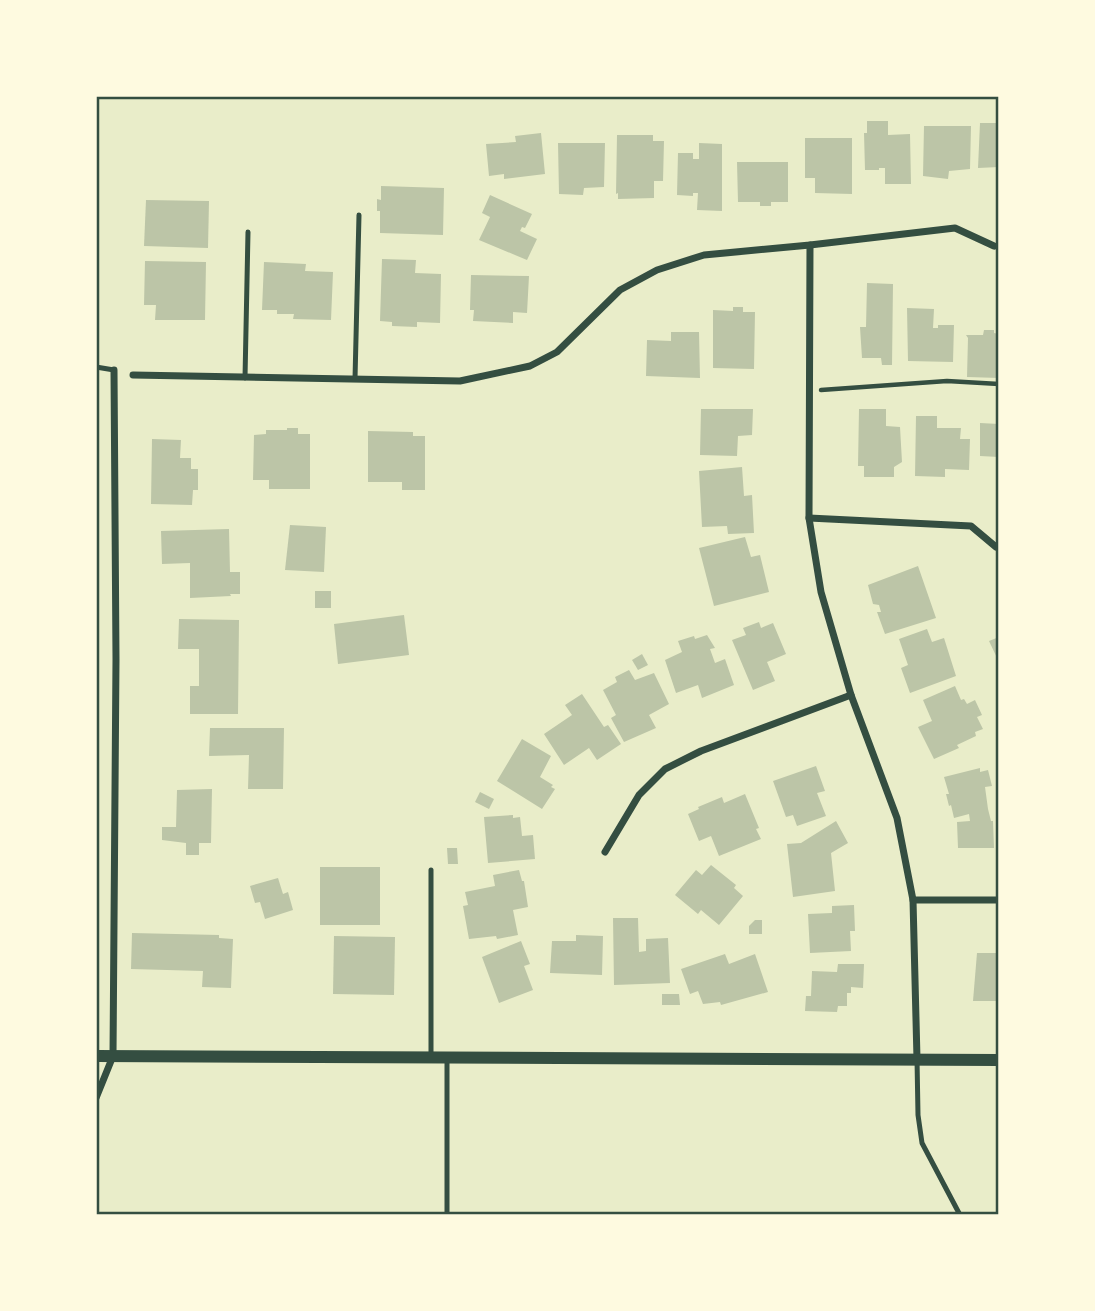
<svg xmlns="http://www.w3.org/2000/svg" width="1095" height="1311" font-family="Jost,sans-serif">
	<rect width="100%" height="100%" fill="#e9edc9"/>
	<g fill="#bcc5a7">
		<polygon points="867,121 888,121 888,135 910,134 911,184 885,184 885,168 879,168 879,170 865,170 864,133 867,133"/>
		<polygon points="980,123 999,123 999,167 978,168"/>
		<polygon points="924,126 971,126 970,169 949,171 948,179 923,176"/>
		<polygon points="541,133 545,174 504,179 504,174 489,176 486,144 516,142 515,136"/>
		<polygon points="617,135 653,135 653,141 664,141 663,181 654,181 654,198 618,199 618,193 616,194"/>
		<polygon points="805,138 852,138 852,194 815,193 815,178 805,178"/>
		<polygon points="558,143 605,143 604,187 584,188 583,195 559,194"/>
		<polygon points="699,143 722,144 722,211 697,210 698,193 693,193 693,196 677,195 678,153 693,153 693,159 699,159"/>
		<polygon points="737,162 788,162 788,202 771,202 771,206 760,206 760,202 738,202"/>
		<polygon points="381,186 444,188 443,235 380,233 380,211 377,211 377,199 381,200"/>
		<polygon points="490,195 532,214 525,228 522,227 520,231 537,239 527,260 479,240 490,217 482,213"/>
		<polygon points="146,200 209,201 208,248 144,246"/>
		<polygon points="382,259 416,260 415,273 441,274 440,323 417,322 417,327 392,326 392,322 380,321"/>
		<polygon points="145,261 206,262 205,320 155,320 156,305 144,305"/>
		<polygon points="264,262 306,264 305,271 333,272 331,320 293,319 294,314 277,314 277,310 262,310"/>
		<polygon points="471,275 529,276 527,313 513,312 513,323 473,321 474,310 470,310"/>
		<polygon points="867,283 893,284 892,365 882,365 881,358 862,358 860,327 866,327"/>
		<polygon points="733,307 743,307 743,312 755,312 754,369 713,368 713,310 733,311"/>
		<polygon points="907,308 934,309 933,328 938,328 938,325 954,325 953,362 908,361"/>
		<polygon points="984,330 994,330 994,333 999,334 999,378 967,377 968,338 966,335 983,335"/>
		<polygon points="671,332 699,332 700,378 646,376 647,340 671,341"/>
		<polygon points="701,409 753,409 752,435 738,436 737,456 700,455"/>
		<polygon points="859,409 886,409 886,426 900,427 902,462 894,467 894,477 864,477 864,466 858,466"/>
		<polygon points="916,416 937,416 937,428 961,428 960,439 970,439 969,470 945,469 945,477 915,476"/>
		<polygon points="980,423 999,424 999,457 980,456"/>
		<polygon points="287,428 298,428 298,434 310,434 310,489 269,489 269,480 253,480 254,435 266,434 266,430 287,430"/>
		<polygon points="368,431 413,432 413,436 425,436 425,490 402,490 402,482 368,482"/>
		<polygon points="152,439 181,440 180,458 191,458 191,469 198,469 198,490 193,490 192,505 151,504"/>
		<polygon points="742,467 744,496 752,495 754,533 728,534 727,526 702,527 699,471"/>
		<polygon points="290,525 326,527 324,572 285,570"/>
		<polygon points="229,529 230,572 240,572 240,594 230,594 231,596 190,598 190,563 162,564 161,531"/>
		<polygon points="745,537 751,557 760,555 769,592 714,606 699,548"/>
		<polygon points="918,566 936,618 885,634 877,612 881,612 879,605 873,604 868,585"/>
		<rect x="315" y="591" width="16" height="17"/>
		<polygon points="404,615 409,655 338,664 334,624"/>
		<polygon points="179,619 239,620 238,714 190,714 190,686 199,686 199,649 178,649"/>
		<polygon points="759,622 761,628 773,623 786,654 767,662 775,681 753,690 732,640 746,635 743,628"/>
		<polygon points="927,629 932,642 944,638 956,676 910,693 901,668 908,665 899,639"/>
		<polygon points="707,635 715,648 710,649 715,663 725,659 734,685 702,698 698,685 676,693 665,660 682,652 678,641 694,636 695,639"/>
		<polygon points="999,637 999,662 989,641"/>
		<polygon points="642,654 648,665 638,670 632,660"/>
		<polygon points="629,670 635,680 654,673 669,704 649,715 656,728 624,742 611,718 616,715 603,690 617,682 615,677"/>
		<polygon points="955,686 961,700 964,699 967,704 975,700 982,715 977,717 983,729 975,732 976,736 957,745 959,748 934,759 918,727 932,721 923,700"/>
		<polygon points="582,694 604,727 608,725 621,744 597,760 589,748 564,765 544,734 572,715 565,705"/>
		<polygon points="210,728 284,728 283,789 248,789 249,755 209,756"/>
		<polygon points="522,739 551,756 540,777 553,785 551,787 555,789 542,809 497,781"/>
		<polygon points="816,766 825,791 817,793 826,816 797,826 793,815 786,817 773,781"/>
		<polygon points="980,768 980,772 988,770 992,786 985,787 988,809 991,821 993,821 994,848 958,848 957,822 970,821 969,814 954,818 951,805 949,806 946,794 949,794 944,777"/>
		<polygon points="212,789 211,843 199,843 199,855 186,855 186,843 162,840 162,827 176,827 177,790"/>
		<polygon points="480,792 494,799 489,809 475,802"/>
		<polygon points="745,794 759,828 756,829 761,839 719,856 711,836 699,841 688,814 699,809 698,807 722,797 724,803"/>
		<polygon points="513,815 513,818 520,817 522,836 533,835 535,859 488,863 484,817"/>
		<polygon points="836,821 848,843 831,853 835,891 793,897 787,844 801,843"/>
		<polygon points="447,848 457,848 458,864 448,864"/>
		<polygon points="711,865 736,885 734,888 743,896 719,925 701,910 698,914 675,895 696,870 702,875"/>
		<rect x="320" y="867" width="60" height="58"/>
		<polygon points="519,870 522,881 524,881 528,907 513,910 518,935 497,939 496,936 469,939 463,906 468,905 465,892 495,886 493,875"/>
		<polygon points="278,878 283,894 288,892 293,910 265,919 260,902 255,903 250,886"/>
		<polygon points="854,905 855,931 850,931 851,951 810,953 808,914 832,913 832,906"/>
		<polygon points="613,918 638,918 639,952 646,951 646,939 668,938 670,983 614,985"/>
		<polygon points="755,920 762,920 762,934 749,934 749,926"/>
		<polygon points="132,933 219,935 219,938 233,939 231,988 202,987 203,971 131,969"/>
		<polygon points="576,935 603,936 602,975 550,973 552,941 576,941"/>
		<polygon points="334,936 395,937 394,995 333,994"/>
		<polygon points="521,941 530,964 524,966 533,990 499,1003 482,957"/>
		<polygon points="977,953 999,953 999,1001 973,1001"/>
		<polygon points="725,954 729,964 755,954 768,992 721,1005 720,1002 703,1004 698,991 690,994 681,969"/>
		<polygon points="838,964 864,964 863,988 851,987 851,993 847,993 847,1006 838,1006 837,1012 805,1011 806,996 811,996 812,971 837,972"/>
		<polygon points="662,994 679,994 680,1005 662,1005"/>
	</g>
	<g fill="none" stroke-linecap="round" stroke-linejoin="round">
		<polyline stroke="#344e41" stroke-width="4.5" points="821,390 947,381 999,384"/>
		<g stroke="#344e41" stroke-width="5">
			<polyline points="96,367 114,370"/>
			<polyline points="245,378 248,232"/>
			<polyline points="355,379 359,215"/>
			<polyline points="431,1055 431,870"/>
			<polyline points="917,1059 918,1115 922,1143 960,1215"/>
			<polyline points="447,1215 447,1058"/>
		</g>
		<g stroke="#344e41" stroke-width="7">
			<polyline points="810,245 809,518 821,592 851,695 897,818 913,900 917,1059"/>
			<polyline points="133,375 460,381 530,366 557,352 620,290 657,270 704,255 810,245 955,228 994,246"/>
			<polyline points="809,518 971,526 996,547"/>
			<polyline points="605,852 639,795 665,769 701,751 851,695"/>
			<polyline points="913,900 999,900"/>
			<polyline points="96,1098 113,1056 116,659 114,370"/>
		</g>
		<polyline stroke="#344e41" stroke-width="12" points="96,1056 999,1060"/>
	</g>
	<rect width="1095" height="1311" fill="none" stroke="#fefae0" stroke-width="196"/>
	<rect x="98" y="98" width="899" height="1115" fill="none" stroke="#344e41" stroke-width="2.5"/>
</svg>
